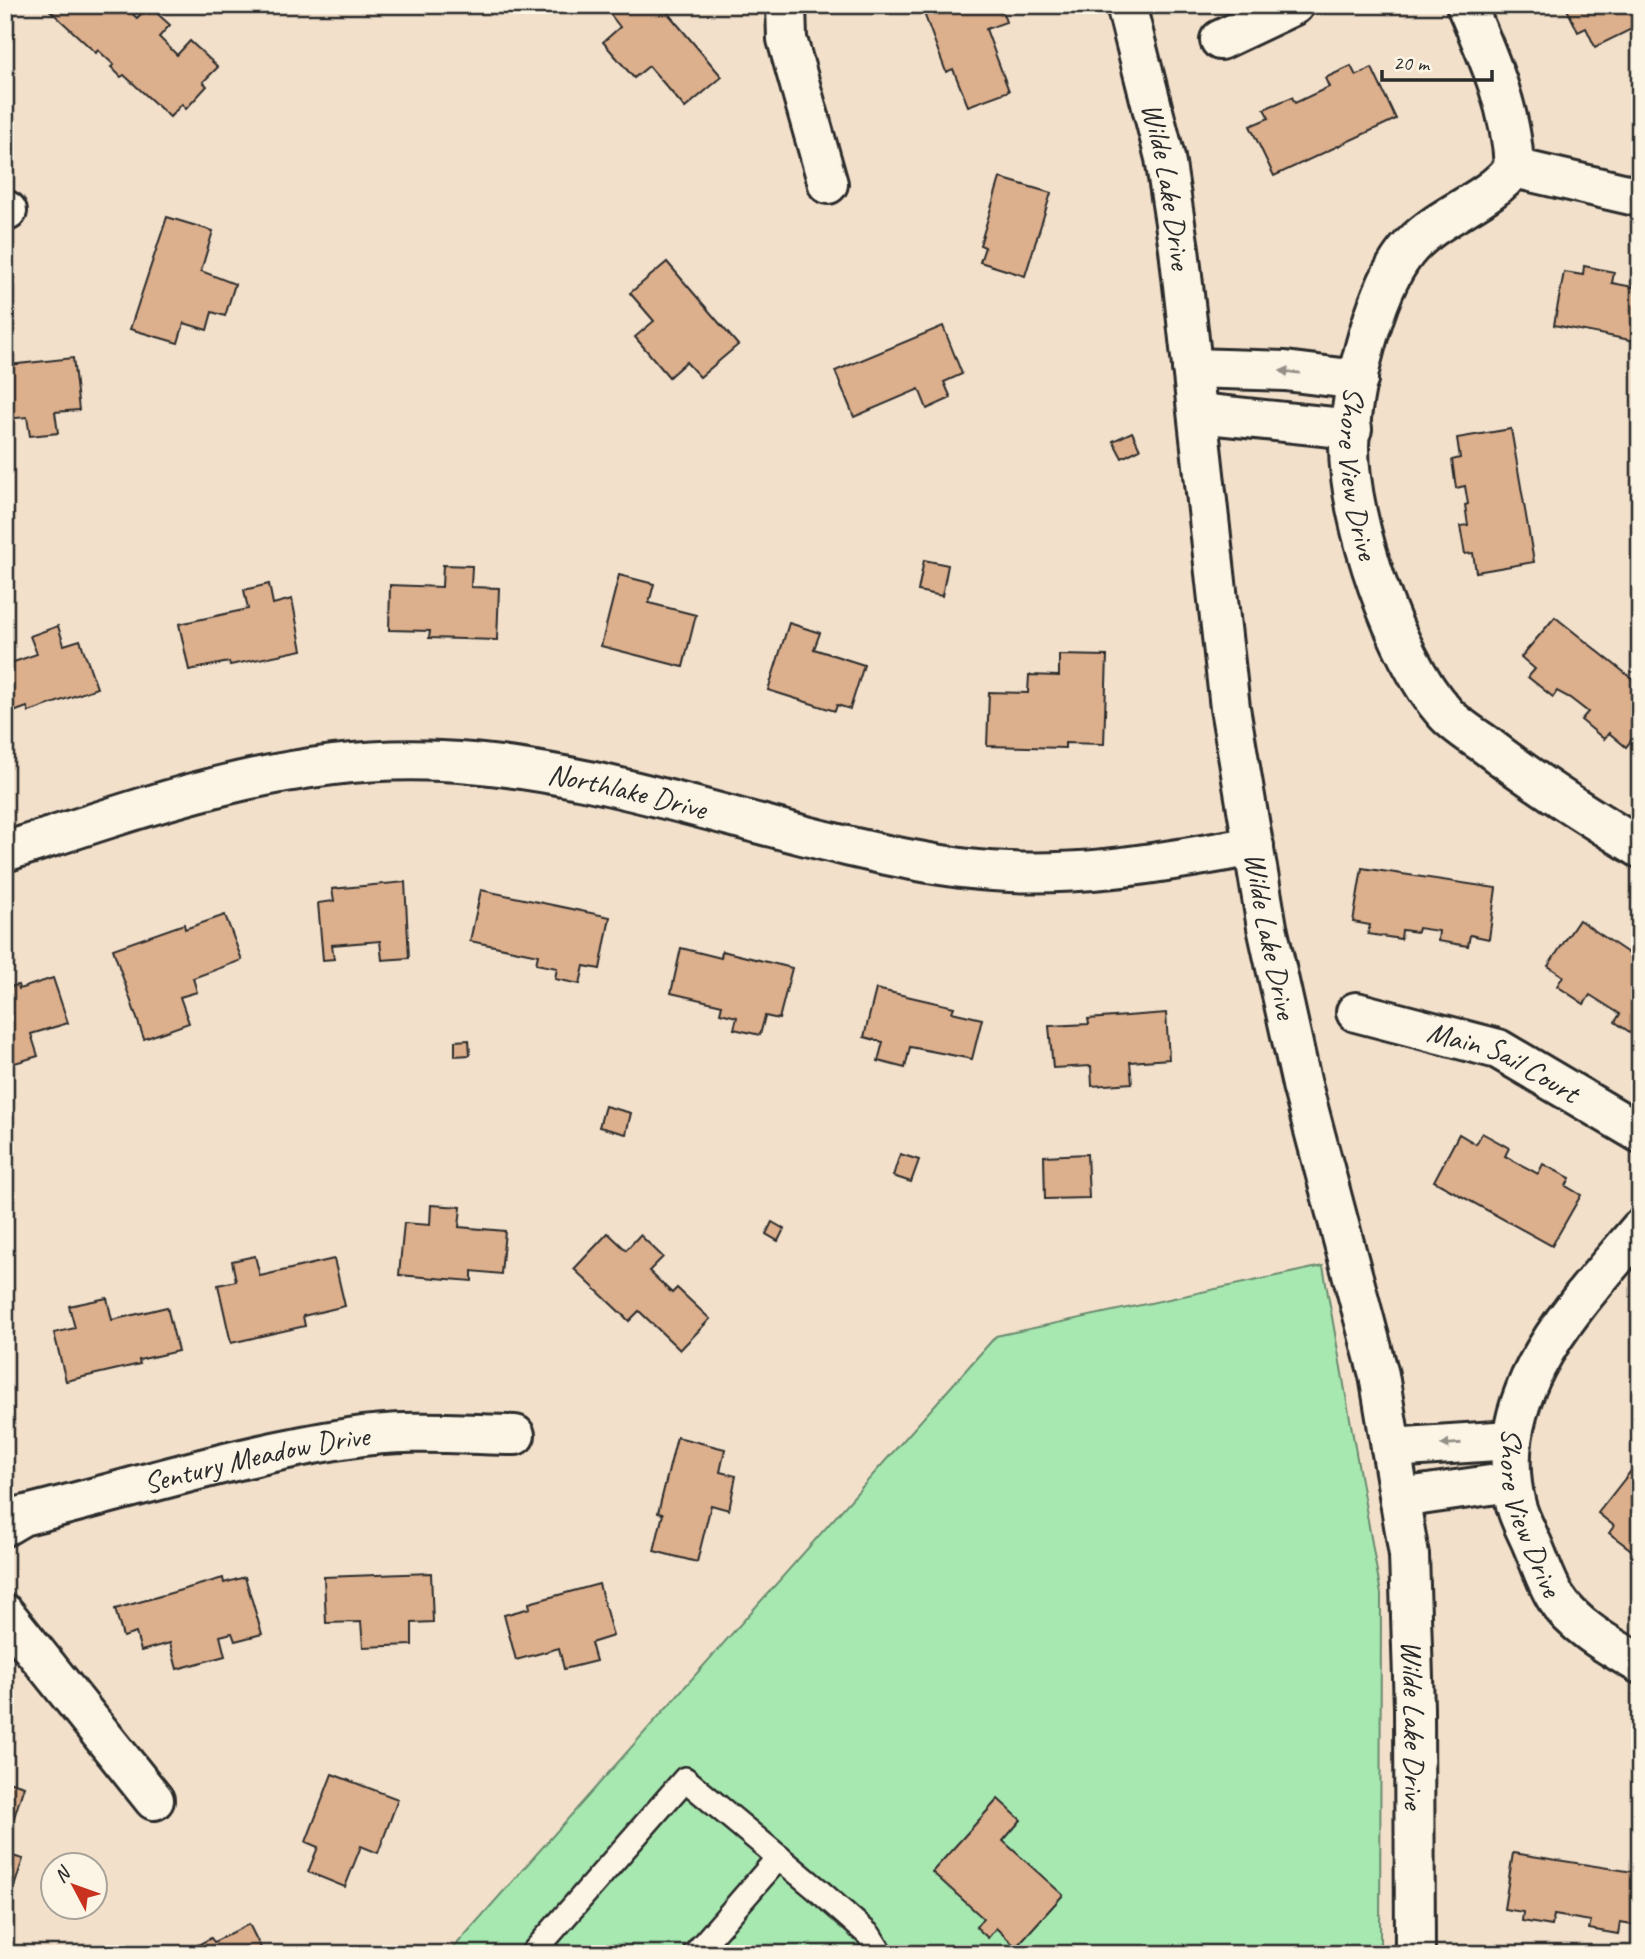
<svg xmlns="http://www.w3.org/2000/svg" width="1645" height="1959" font-family="Caveat,sans-serif">
	<rect width="100%" height="100%" fill="#f2e0cb"/>
	<filter id="ink" filterUnits="userSpaceOnUse"><feTurbulence type="fractalNoise" baseFrequency=".0143" numOctaves="2"/><feDisplacementMap in="SourceGraphic" scale="14" xChannelSelector="R" yChannelSelector="G"/><feConvolveMatrix kernelMatrix="1 2 1 2 8 2 1 2 1" color-interpolation-filters="sRGB"/></filter>
	<g filter="url(#ink)">
		<polygon fill="#a7e8b1" stroke="#698a6e" stroke-width="2" points="1323,1266 1381,1594 1380,1954 448,1954 996,1336"/>
		<g fill="#dcaf8d" stroke="#2b2b2b" stroke-width="2">
			<polygon points="44,5 123,5 137,18 149,6 170,25 159,37 177,55 190,41 218,67 203,82 207,86 186,109 182,104 170,117 124,75 121,77 111,67 114,65 98,50 96,53"/>
			<polygon points="500,5 527,5 521,17"/>
			<polygon points="661,5 722,77 685,108 649,66 634,78 603,42 620,27 603,5"/>
			<polygon points="921,5 1000,5 1006,22 986,29 1009,91 968,106 953,69 946,72"/>
			<polygon points="1565,5 1640,5 1640,25 1595,47 1586,28 1578,32"/>
			<polygon points="1351,66 1356,76 1372,68 1396,119 1274,176 1250,126 1269,118 1264,109 1292,97 1295,103 1329,87 1325,78"/>
			<polygon points="1000,178 1051,193 1025,276 980,262 985,247 980,245"/>
			<polygon points="167,217 213,231 201,271 235,284 225,316 212,312 207,330 184,323 178,343 130,329"/>
			<polygon points="667,262 738,345 700,377 686,362 669,377 635,337 654,321 630,293"/>
			<polygon points="1584,266 1614,272 1612,283 1633,287 1634,282 1640,283 1640,342 1554,325 1564,272 1583,275"/>
			<polygon points="943,326 962,374 944,382 951,398 927,409 919,389 854,417 835,371"/>
			<polygon points="73,358 79,410 55,412 58,433 30,436 27,417 5,419 5,373 10,373 9,365"/>
			<polygon points="1511,429 1534,562 1476,572 1473,553 1465,554 1460,526 1468,525 1465,505 1468,504 1465,486 1456,488 1452,460 1460,458 1457,438"/>
			<polygon points="1132,432 1140,449 1122,458 1113,441"/>
			<polygon points="924,560 948,565 942,596 918,591"/>
			<polygon points="443,565 472,566 471,587 499,588 497,640 429,638 430,631 389,630 390,585 442,587"/>
			<polygon points="619,575 654,584 649,603 696,615 683,667 601,646"/>
			<polygon points="269,584 273,604 292,599 302,650 230,665 229,662 189,670 179,624 248,609 244,590"/>
			<polygon points="1555,617 1640,685 1640,729 1626,747 1609,733 1604,739 1581,720 1588,712 1570,698 1557,691 1553,697 1528,677 1535,669 1521,657"/>
			<polygon points="789,623 820,633 814,649 864,665 850,709 837,705 835,711 768,690"/>
			<polygon points="58,626 64,645 80,640 97,688 29,712 27,707 5,715 5,665 37,654 30,636"/>
			<polygon points="1059,655 1107,656 1104,744 1065,743 1065,748 987,746 989,692 1028,693 1029,675 1059,676"/>
			<polygon points="1362,868 1496,888 1489,939 1470,935 1468,946 1438,941 1439,931 1418,928 1417,932 1402,930 1401,939 1368,934 1370,925 1353,922"/>
			<polygon points="405,882 409,958 382,960 380,941 332,945 334,959 323,960 318,903 334,901 332,889"/>
			<polygon points="481,890 610,917 600,969 584,966 580,984 555,979 557,968 536,964 538,955 470,941"/>
			<polygon points="225,915 242,960 193,978 197,992 180,997 189,1023 144,1039 113,949 184,924 185,929"/>
			<polygon points="1579,920 1640,961 1640,1039 1615,1022 1620,1014 1590,995 1584,1004 1557,986 1563,976 1548,966"/>
			<polygon points="681,948 721,958 722,951 792,968 779,1019 765,1016 760,1035 734,1029 737,1017 720,1013 722,1005 671,993"/>
			<polygon points="53,978 68,1023 31,1034 38,1056 5,1066 5,988 18,985 19,989"/>
			<polygon points="876,989 954,1007 952,1012 982,1019 972,1059 910,1047 905,1068 878,1061 883,1042 864,1037"/>
			<polygon points="1166,1013 1169,1059 1130,1062 1132,1083 1092,1086 1091,1066 1053,1068 1049,1026 1089,1024 1088,1019"/>
			<polygon points="469,1040 470,1055 455,1056 455,1041"/>
			<polygon points="605,1106 631,1113 626,1134 599,1127"/>
			<polygon points="1482,1133 1509,1148 1505,1156 1538,1174 1543,1164 1570,1178 1566,1186 1581,1195 1552,1246 1434,1181 1459,1134 1476,1144"/>
			<polygon points="900,1154 919,1160 911,1182 893,1176"/>
			<polygon points="1087,1154 1089,1198 1045,1199 1044,1156"/>
			<polygon points="431,1205 461,1207 459,1227 505,1231 501,1274 472,1271 472,1281 399,1275 404,1223 430,1225"/>
			<polygon points="772,1222 784,1229 778,1241 766,1234"/>
			<polygon points="608,1233 626,1250 640,1235 663,1257 649,1271 672,1293 677,1288 710,1319 680,1350 639,1311 629,1321 574,1269"/>
			<polygon points="255,1256 260,1276 334,1259 345,1306 303,1316 305,1326 231,1343 218,1285 236,1281 232,1261"/>
			<polygon points="107,1298 112,1320 167,1307 178,1351 139,1360 140,1364 66,1381 54,1333 75,1328 69,1306"/>
			<polygon points="5,1366 11,1391 5,1392"/>
			<polygon points="677,1437 725,1449 720,1472 736,1476 729,1510 711,1505 697,1562 654,1551 663,1514 658,1513"/>
			<polygon points="1634,1467 1640,1472 1640,1544 1634,1552 1609,1533 1614,1526 1598,1513"/>
			<polygon points="431,1573 433,1622 412,1623 412,1645 363,1647 361,1622 326,1623 324,1577"/>
			<polygon points="245,1577 262,1634 235,1641 232,1633 220,1636 225,1656 177,1669 170,1643 141,1651 136,1633 123,1637 115,1609 223,1578 224,1583"/>
			<polygon points="599,1584 613,1636 591,1643 596,1661 564,1669 559,1648 516,1660 504,1615 530,1608 529,1603"/>
			<polygon points="332,1774 398,1799 378,1853 361,1846 345,1887 308,1872 318,1847 306,1842"/>
			<polygon points="5,1780 24,1786 5,1846"/>
			<polygon points="998,1799 1021,1820 1003,1841 1063,1895 1016,1947 996,1928 988,1938 976,1927 983,1918 932,1872"/>
			<polygon points="1513,1853 1640,1873 1638,1926 1620,1923 1618,1934 1589,1929 1591,1921 1554,1915 1552,1926 1522,1921 1523,1912 1504,1909"/>
			<polygon points="5,1854 23,1859 14,1887 5,1885"/>
			<polygon points="249,1924 264,1954 181,1954 211,1938 214,1942"/>
		</g>
		<g fill="none" stroke-linecap="round" stroke-linejoin="round">
			<defs>
				<g id="lane">
					<polyline points="532,1954 685,1779 817,1889 869,1935 881,1954"/>
					<polyline points="695,1954 779,1857"/>
				</g>
				<g id="street">
					<polyline points="786,5 787,39 828,184"/>
					<path id="s1" d="M 1126,5 L 1165,158 L 1179,249 L 1230,708 L 1267,927 L 1302,1085 L 1379,1375 L 1409,1555 L 1414,1708 L 1415,1954"/>
					<path id="s2" d="M 1466,5 C 1489,58 1512,110 1514,168 C 1486,204 1435,215 1406,252 C 1373,293 1350,394 1349,447 C 1349,522 1395,657 1444,712 C 1455,725 1472,735 1486,745 C 1535,783 1587,815 1640,848"/>
					<polyline points="1220,40 1294,5"/>
					<polyline points="1514,168 1640,197"/>
					<polyline points="5,210 7,211"/>
					<polyline points="1192,368 1285,371 1358,380"/>
					<polyline points="1198,413 1352,429"/>
					<path id="s3" d="M 5,852 C 147,806 290,753 441,761 C 619,769 786,844 961,868 C 1061,881 1156,864 1254,846"/>
					<path id="s4" d="M 1356,1012 L 1498,1049 L 1640,1133"/>
					<path id="s5" d="M 1640,1229 C 1574,1307 1488,1394 1516,1505 C 1519,1518 1527,1532 1532,1544 C 1540,1562 1546,1582 1556,1598 C 1573,1626 1613,1648 1640,1664"/>
					<polyline points="1391,1448 1511,1440"/>
					<polyline points="1400,1498 1511,1482"/>
					<path id="s6" d="M 5,1526 L 22,1516 C 128,1490 242,1454 349,1438 C 404,1429 460,1434 515,1435"/>
					<polyline points="5,1614 154,1800"/>
				</g>
			</defs>
			<use href="#lane" stroke="#2b2b2b" stroke-width="28"/>
			<use href="#street" stroke="#2b2b2b" stroke-width="44"/>
			<use href="#lane" stroke="#fcf5e5" stroke-width="23"/>
			<use href="#street" stroke="#fcf5e5" stroke-width="38"/>
		</g>
		<defs><path id="oneway-solid" d="M-6-.8H1V-3.2L6.5 0L1 3.2V.8H-6Z" transform="scale(1.75)"/></defs>
		<g fill="#949088">
			<use href="#oneway-solid" transform="translate(1290 372) rotate(-174)"/>
			<use href="#oneway-solid" transform="translate(1451 1444) rotate(176)"/>
		</g>
	</g>
	<g text-anchor="middle" dominant-baseline="central" stroke-width="5" stroke-linejoin="round" paint-order="stroke">
		<g font-size="30" fill="#2b2b2b" stroke="#fcf5e5">
			<text stroke="none"><textPath href="#s1" startOffset="186">Wilde Lake Drive</textPath></text>
			<text stroke="none"><textPath href="#s2" startOffset="541">Shore View Drive</textPath></text>
			<text stroke="none"><textPath href="#s3" startOffset="637">Northlake Drive</textPath></text>
			<text stroke="none"><textPath href="#s1" startOffset="943">Wilde Lake Drive</textPath></text>
			<text stroke="none"><textPath href="#s4" startOffset="156">Main Sail Court</textPath></text>
			<text stroke="none"><textPath href="#s6" startOffset="261">Sentury Meadow Drive</textPath></text>
			<text stroke="none"><textPath href="#s5" startOffset="326">Shore View Drive</textPath></text>
			<text stroke="none"><textPath href="#s1" startOffset="1748">Wilde Lake Drive</textPath></text>
		</g>
	</g>
	<rect width="1645" height="1959" fill="none" stroke="#fcf5e5" stroke-width="28"/>
	<rect x="14" y="14" width="1617" height="1931" fill="none" stroke="#2b2b2b" stroke-width="2.5" filter="url(#ink)"/>
	<g transform="translate(74 1886) rotate(311)"><circle r="33" fill="#fcf5e5" stroke="#a8a49b" stroke-width="2"/>
	<path d="M0-5L12 26L0 18L-12 26Z" fill="#c8321e"/>
	<text y="-10" font-size="19" font-weight="bold" text-anchor="middle" fill="#2b2b2b">N</text>
	</g>
	<path d="M1382 70v10h110v-10" fill="none" stroke="#2b2b2b" stroke-width="3.5"/>
	<text x="1393" y="70" font-size="21" fill="#2b2b2b" stroke="#fcf5e5" stroke-width="5" paint-order="stroke">20 m</text>
</svg>
